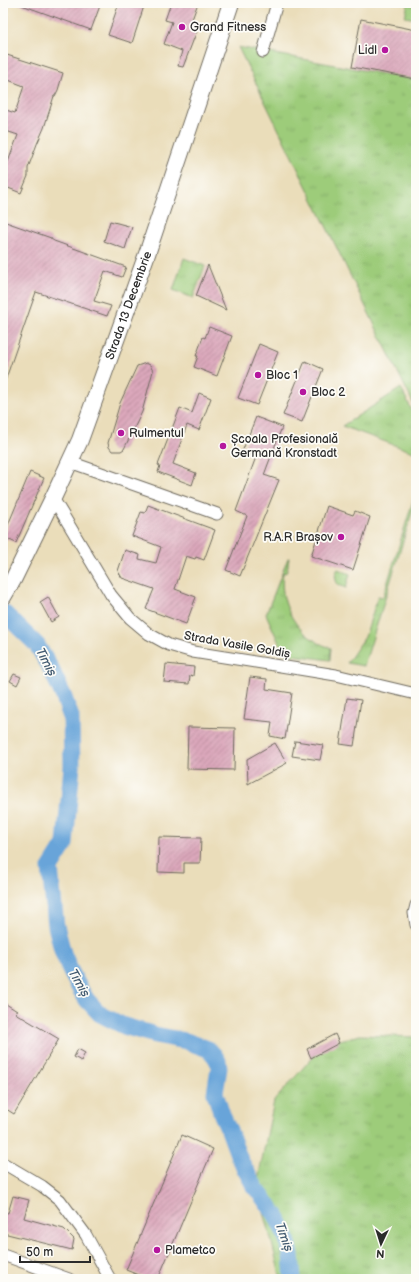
<svg xmlns="http://www.w3.org/2000/svg" width="419" height="1282" font-family="'Balsamiq Sans',sans-serif">
	<defs>
		<pattern id="grass-tufts" width="24" height="20" patternUnits="userSpaceOnUse"><rect width="24" height="20" fill="#9dcc7a"/><path d="M3 7l-1-3M5 7V3M7 7l1-3M15 17l-1-3M17 17v-4M19 17l1-3" fill="none" stroke="#87af6a"/></pattern>
		<pattern id="building-hatch" width="6" height="6" patternUnits="userSpaceOnUse"><rect width="6" height="6" fill="#dba7bb"/><path d="M-1 1l2-2M0 6l6-6M5 7l2-2" fill="none" stroke="#b28898"/></pattern>
	</defs>
	<rect width="100%" height="100%" fill="#fdfcf7"/>
	<filter id="ink" filterUnits="userSpaceOnUse"><feTurbulence type="fractalNoise" baseFrequency=".025" numOctaves="2"/><feDisplacementMap in="SourceGraphic" scale="8" xChannelSelector="R" yChannelSelector="G"/><feConvolveMatrix kernelMatrix="1 2 1 2 8 2 1 2 1" color-interpolation-filters="sRGB"/></filter>
	<filter id="wash" filterUnits="userSpaceOnUse"><feTurbulence type="fractalNoise" baseFrequency=".012" numOctaves="4" result="noise"/><feDisplacementMap in="SourceGraphic" scale="16" xChannelSelector="R" yChannelSelector="G"/><feGaussianBlur stdDeviation="0.9" result="paint"/><feColorMatrix in="noise" values="0 0 0 0 0 0 0 0 0 0 0 0 0 0 0 0 0 1.4 0 .05"/><feComposite in="paint" operator="in"/></filter>
	<g filter="url(#wash)">
		<rect width="100%" height="100%" fill="#eaddba"/>
		<g fill="url(#grass-tufts)" stroke="#647c52">
			<polygon points="408,3 416,3 416,19 405,17"/>
			<polygon points="238,47 416,80 416,409"/>
			<polygon points="184,258 205,266 193,298 173,290"/>
			<polygon points="401,388 416,419 416,453 342,426"/>
			<polygon points="416,491 416,500 364,666 347,663 365,637 378,596 383,597"/>
			<path d="M 288,558 L 289,558 L 287,572 L 283,573 C 279,600 292,626 314,640 C 319,644 326,646 331,648 L 330,660 L 284,654 L 266,614 Z"/>
			<path d="M 338,569 L 350,574 L 346,588 L 338,585 C 335,579 334,574 338,569 Z"/>
			<polygon points="360,1035 416,1037 416,1279 281,1279 257,1184 274,1101 324,1044"/>
		</g>
		<g fill="none" stroke-linecap="round" stroke-linejoin="round">
			<polyline stroke="#68a4d9" stroke-width="17" points="3,612 37,645 51,669 63,695 71,717 72,766 65,844 50,868 56,926 63,953 70,970 80,989 87,1000 100,1014 124,1026 155,1035 186,1041 208,1049 214,1055 218,1061 219,1068 215,1093 222,1115 229,1130 240,1160 255,1187 276,1215 286,1236 291,1254 293,1279"/>
		</g>
		<g id="blocks">
			<g fill="url(#building-hatch)">
				<polygon points="19,3 101,3 91,30 19,4"/>
				<polygon points="119,3 145,3 132,43 108,35"/>
				<polygon points="171,3 198,3 190,25 198,28 183,67 178,66 182,51 164,44 172,22 165,20"/>
				<polygon points="361,19 416,30 416,79 352,67"/>
				<polygon points="7,55 63,73 58,90 55,96 54,96 44,128 37,144 28,168 28,176 21,193 3,186 3,160 8,162 18,135 3,130 3,109 15,113 24,86 3,78 3,66"/>
				<polygon points="3,221 51,238 51,239 54,241 126,267 122,277 105,271 94,301 111,306 107,316 36,292 4,384 3,383"/>
				<polygon points="110,221 132,227 125,249 104,241"/>
				<polygon points="208,265 226,310 196,296"/>
				<polygon points="209,327 232,336 217,376 194,367 198,356 196,356 203,337 205,338"/>
				<polygon points="259,344 278,352 257,405 238,398"/>
				<polygon points="305,361 323,369 302,422 283,415"/>
				<polygon points="146,363 150,365 153,371 142,412 124,449 121,451 112,451 109,447 108,443 120,403 137,366"/>
				<polygon points="199,393 211,398 199,430 187,425 173,464 196,473 192,485 158,472 160,466 158,465 180,408 192,413"/>
				<polygon points="256,417 282,427 264,475 279,480 240,576 226,570 247,516 236,511 256,457 242,452"/>
				<polygon points="30,472 44,478 16,543 3,537"/>
				<polygon points="148,505 215,530 204,560 196,557 195,559 186,556 175,589 196,597 186,624 146,609 154,589 122,578 118,571 125,550 140,555 139,559 156,563 161,547 132,536 141,512 145,513"/>
				<polygon points="327,506 353,515 355,511 370,517 353,570 311,556"/>
				<polygon points="48,597 59,617 51,622 40,602"/>
				<polygon points="166,664 194,667 193,676 190,675 189,684 164,682"/>
				<polygon points="14,674 21,677 17,685 10,681"/>
				<polygon points="250,677 267,679 266,689 292,693 285,739 270,736 272,722 244,719"/>
				<polygon points="347,698 361,700 354,746 340,744"/>
				<polygon points="188,727 235,728 234,770 187,769"/>
				<polygon points="295,741 323,745 320,760 292,756"/>
				<polygon points="275,743 287,763 248,784 247,759"/>
				<polygon points="159,837 201,838 200,863 184,863 184,873 158,872"/>
				<polygon points="6,1004 17,1011 15,1013 59,1039 14,1114 3,1107 3,1009"/>
				<polygon points="335,1034 339,1043 311,1058 307,1049"/>
				<polygon points="78,1049 85,1053 81,1061 74,1057"/>
				<polygon points="182,1135 213,1149 158,1279 148,1279 126,1270"/>
				<polygon points="13,1196 29,1200 24,1218 64,1229 74,1239 72,1250 3,1233 3,1212 8,1213"/>
			</g>
		</g>
	</g>
	<g filter="url(#ink)">
		<use href="#blocks" fill-opacity="0" stroke="#6e695d" stroke-width="1"/>
		<g fill="none" stroke-linecap="round" stroke-linejoin="round">
			<defs>
				<g id="minor">
					<polyline points="263,52 277,3"/>
					<polyline points="70,462 217,514"/>
					<polyline points="53,498 111,595 130,618 149,634 169,645 193,652 336,675 416,694"/>
					<polyline points="416,905 414,913 416,925"/>
					<polyline points="3,1163 42,1186 60,1200 86,1235 110,1279"/>
					<polyline points="3,1255 69,1279"/>
				</g>
				<g id="secondary">
					<path id="s1" d="M 3,597 L 13,580 L 53,498 L 80,440 L 148,251 L 231,3"/>
				</g>
			</defs>
			<use href="#minor" stroke="#6e695d" stroke-width="13"/>
			<use href="#secondary" stroke="#6e695d" stroke-width="18"/>
			<use href="#minor" stroke="#fff" stroke-width="11"/>
			<use href="#secondary" stroke="#fff" stroke-width="16"/>
		</g>
	</g>
	<g fill="#b5179e" stroke="#fdfcf7" stroke-width="1.5">
		<circle cx="182" cy="27" r="4"/>
		<circle cx="385" cy="50" r="4"/>
		<circle cx="258" cy="375" r="4"/>
		<circle cx="303" cy="392" r="4"/>
		<circle cx="121" cy="433" r="4"/>
		<circle cx="223" cy="446" r="4"/>
		<circle cx="341" cy="537" r="4"/>
		<circle cx="157" cy="1250" r="4"/>
	</g>
	<g text-anchor="middle" dominant-baseline="central" stroke-width="3.5" stroke-linejoin="round" paint-order="stroke">
		<g font-size="12" fill="#2b2b2b" stroke="#fdfcf7" text-anchor="start">
			<text x="190" y="27">Grand Fitness</text>
			<text x="377" y="50" text-anchor="end">Lidl</text>
			<text x="266" y="375">Bloc 1</text>
			<text x="311" y="392">Bloc 2</text>
			<text x="129" y="433">Rulmentul</text>
			<text x="231" y="439">Școala Profesională<tspan x="231" dy="14">Germană Kronstadt</tspan></text>
			<text x="333" y="537" text-anchor="end">R.A.R Brașov</text>
			<text x="165" y="1250">Plametco</text>
		</g>
		<g font-size="12" fill="#2b2b2b" stroke="#fdfcf7">
			<text stroke="none"><textPath href="#s1" startOffset="318">Strada 13 Decembrie</textPath></text>
			<text transform="translate(237 645) rotate(10)">Strada Vasile Goldiș</text>
		</g>
		<g font-size="13" font-style="italic" fill="#435b71" stroke="#fdfcf7">
			<text transform="translate(46 662) rotate(62)">Timiș</text>
			<text transform="translate(79 983) rotate(60)">Timiș</text>
			<text transform="translate(284 1237) rotate(70)">Timiș</text>
		</g>
	</g>
	<rect width="419" height="1282" fill="none" stroke="#fdfcf7" stroke-width="16"/>
	<g transform="translate(381 1244) rotate(184)" stroke="#fdfcf7" stroke-width="3" paint-order="stroke">
	<path d="M0-3L7 15L0 10L-7 15Z" fill="#2b2b2b"/>
	<text y="-6" font-size="11" font-weight="bold" text-anchor="middle" fill="#2b2b2b">N</text>
	</g>
	<path d="M20 1256v6h70v-6" fill="none" stroke="#2b2b2b" stroke-width="2"/>
	<text x="26" y="1256" font-size="12" fill="#2b2b2b" stroke="#fdfcf7" stroke-width="3" paint-order="stroke">50 m</text>
</svg>
